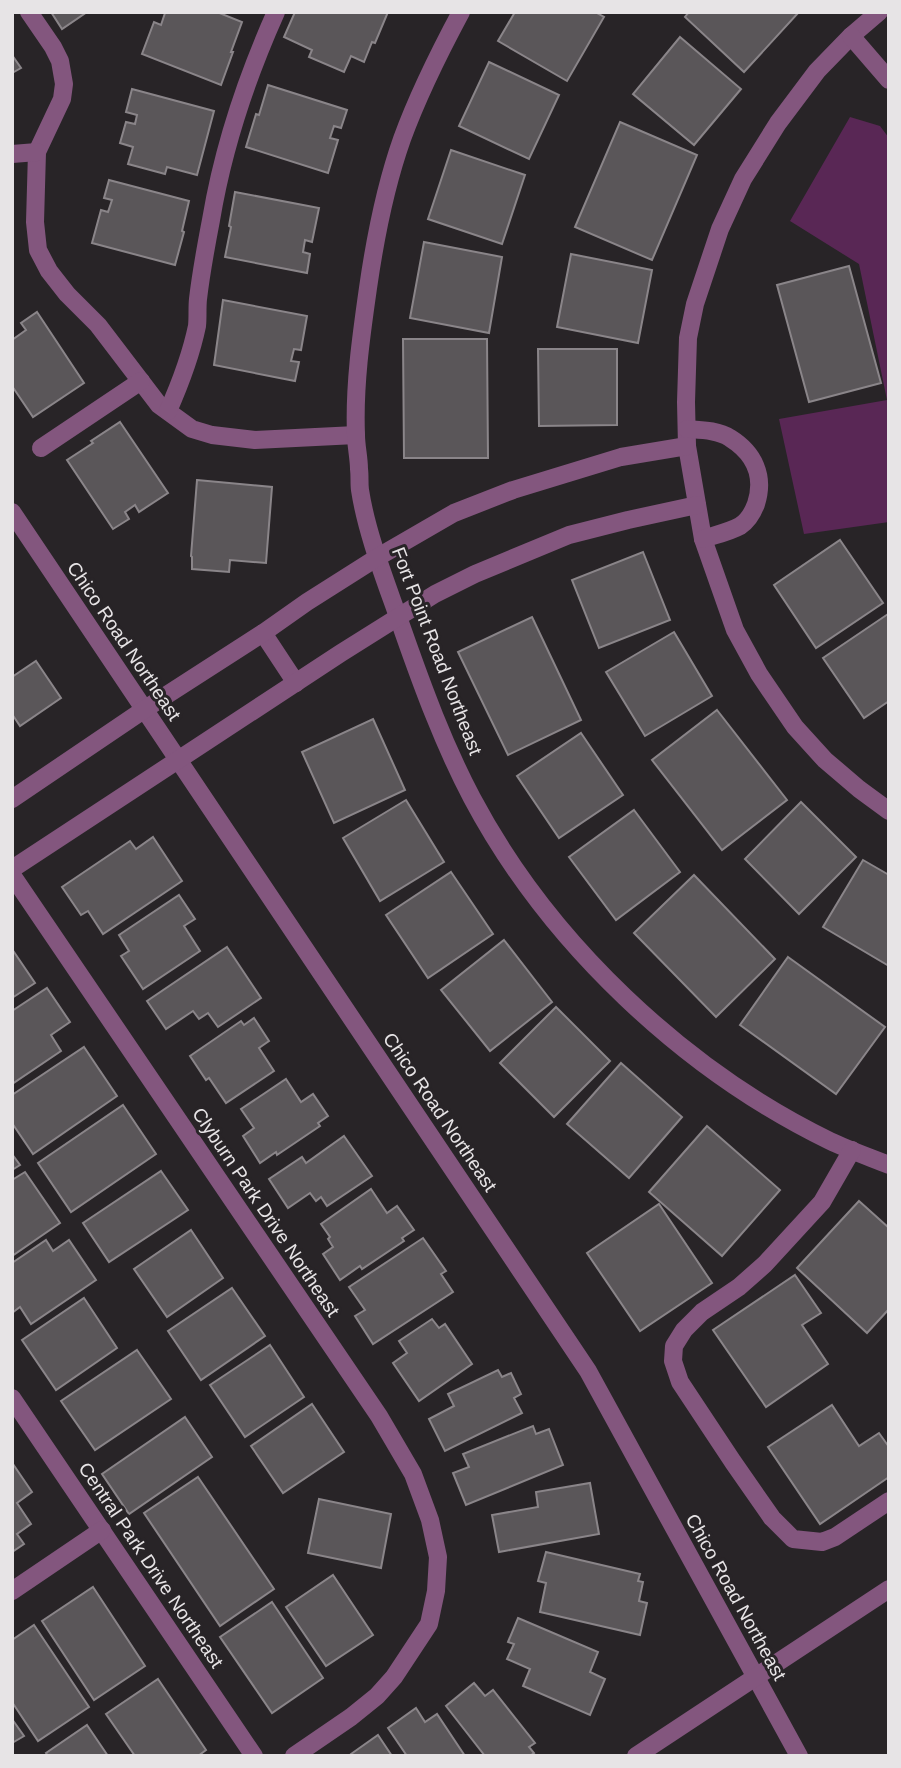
<svg xmlns="http://www.w3.org/2000/svg" width="901" height="1768" font-family="Arial,sans-serif">
	<rect width="100%" height="100%" fill="#282427"/>
	<polygon fill="#592755" points="850,117 880,126 889,138 889,522 804,534 779,419 887,400 859,264 790,221"/>
	<g fill="#5a5659" stroke="#8a8589" stroke-width="2">
		<polygon points="51,12 87,12 62,29"/>
		<polygon points="163,12 217,12 242,22 231,52 233,52 221,85 142,54 154,22 161,25 165,13"/>
		<polygon points="295,12 388,12 375,43 372,42 364,62 351,56 344,72 309,57 312,50 284,37"/>
		<polygon points="515,12 595,12 604,17 567,81 498,41"/>
		<polygon points="689,12 799,12 744,72 685,17"/>
		<polygon points="680,37 741,89 694,145 633,94"/>
		<polygon points="12,55 21,68 12,73"/>
		<polygon points="489,62 559,95 529,159 459,126"/>
		<polygon points="268,85 347,110 341,128 334,126 330,138 338,140 328,173 246,147 256,114 259,115"/>
		<polygon points="132,89 214,111 197,175 167,167 165,174 128,164 133,147 120,143 126,122 135,124 137,115 126,112"/>
		<polygon points="620,122 697,155 652,260 575,227"/>
		<polygon points="451,150 525,175 502,244 428,219"/>
		<polygon points="109,180 189,201 182,231 184,232 175,265 92,243 101,210 108,212 112,200 104,198"/>
		<polygon points="235,192 319,208 312,242 305,240 303,252 310,254 307,273 225,257 231,227 229,226"/>
		<polygon points="424,242 502,257 489,333 410,318"/>
		<polygon points="571,254 652,270 638,343 557,327"/>
		<polygon points="849,266 881,383 809,402 777,285"/>
		<polygon points="223,300 307,316 301,350 294,349 291,361 299,362 295,381 214,365"/>
		<polygon points="37,312 84,383 33,417 12,386 12,340 26,330 21,323"/>
		<polygon points="403,339 487,339 488,458 404,458"/>
		<polygon points="538,349 617,349 617,425 539,426"/>
		<polygon points="120,422 168,493 139,512 135,505 125,512 129,519 113,529 67,460 93,443 91,441"/>
		<polygon points="197,480 272,487 266,563 230,560 229,572 192,569 192,557 191,556"/>
		<polygon points="840,540 883,603 816,648 774,585"/>
		<polygon points="643,552 670,620 599,648 572,580"/>
		<polygon points="888,614 889,701 864,718 823,658"/>
		<polygon points="532,617 581,720 508,755 458,652"/>
		<polygon points="674,632 712,696 645,736 606,672"/>
		<polygon points="36,661 61,698 20,726 12,714 12,677"/>
		<polygon points="717,710 787,800 722,850 652,760"/>
		<polygon points="373,719 405,790 334,823 302,752"/>
		<polygon points="581,733 623,795 559,838 517,776"/>
		<polygon points="406,800 444,862 380,901 343,838"/>
		<polygon points="801,802 856,857 799,914 745,859"/>
		<polygon points="634,810 680,872 616,920 569,857"/>
		<polygon points="153,837 182,881 103,934 88,911 81,915 62,887 130,841 136,849"/>
		<polygon points="863,860 889,875 889,966 823,927"/>
		<polygon points="451,872 493,934 428,978 386,915"/>
		<polygon points="694,875 775,959 716,1017 634,933"/>
		<polygon points="179,895 195,919 184,926 200,951 143,989 121,956 129,951 119,935"/>
		<polygon points="504,940 552,1002 490,1051 441,990"/>
		<polygon points="227,947 261,998 218,1027 208,1013 199,1019 193,1011 166,1029 147,1001"/>
		<polygon points="12,949 35,983 12,998"/>
		<polygon points="788,957 885,1027 836,1094 740,1025"/>
		<polygon points="47,988 70,1022 51,1035 61,1051 12,1084 12,1011"/>
		<polygon points="556,1007 610,1061 554,1117 500,1063"/>
		<polygon points="254,1018 269,1041 259,1048 274,1071 226,1103 209,1078 206,1080 190,1056 241,1021 244,1025"/>
		<polygon points="84,1047 117,1096 33,1154 12,1123 12,1095"/>
		<polygon points="621,1063 682,1117 629,1178 567,1124"/>
		<polygon points="286,1079 301,1102 313,1094 328,1116 318,1123 320,1126 277,1155 276,1152 260,1163 243,1136 254,1128 241,1109"/>
		<polygon points="123,1105 156,1154 71,1212 38,1163"/>
		<polygon points="707,1126 780,1190 722,1256 649,1192"/>
		<polygon points="344,1136 372,1176 327,1206 321,1197 316,1201 310,1193 288,1208 269,1179 302,1157 306,1163"/>
		<polygon points="12,1154 20,1165 12,1170"/>
		<polygon points="161,1171 188,1210 109,1262 83,1223"/>
		<polygon points="25,1172 60,1223 12,1256 12,1180"/>
		<polygon points="371,1189 387,1213 397,1206 414,1230 402,1238 404,1241 362,1269 360,1266 340,1280 323,1254 333,1247 328,1239 330,1237 321,1224"/>
		<polygon points="859,1201 889,1228 889,1309 867,1333 797,1268"/>
		<polygon points="659,1204 712,1283 640,1331 587,1253"/>
		<polygon points="191,1230 223,1278 167,1317 134,1269"/>
		<polygon points="423,1238 446,1271 441,1274 453,1292 373,1344 355,1316 365,1310 349,1287"/>
		<polygon points="46,1240 53,1251 69,1240 96,1280 31,1324 20,1307 12,1313 12,1263"/>
		<polygon points="795,1275 821,1313 802,1325 828,1364 766,1407 713,1330"/>
		<polygon points="232,1288 265,1336 201,1380 168,1331"/>
		<polygon points="84,1298 117,1348 56,1390 22,1340"/>
		<polygon points="432,1319 439,1328 445,1324 472,1364 419,1401 393,1363 407,1353 399,1341"/>
		<polygon points="270,1345 304,1397 245,1437 210,1385"/>
		<polygon points="137,1350 171,1399 95,1450 61,1401"/>
		<polygon points="498,1370 502,1377 511,1373 521,1394 514,1398 522,1413 445,1451 429,1419 454,1406 448,1394"/>
		<polygon points="312,1404 344,1452 283,1493 251,1446"/>
		<polygon points="832,1405 859,1446 879,1433 889,1447 889,1477 820,1524 768,1447"/>
		<polygon points="185,1417 212,1457 129,1514 102,1474"/>
		<polygon points="533,1426 536,1434 549,1429 563,1465 466,1505 453,1473 469,1467 463,1454"/>
		<polygon points="13,1464 32,1492 17,1503 31,1524 17,1534 24,1544 12,1552"/>
		<polygon points="198,1477 274,1589 220,1626 144,1513"/>
		<polygon points="590,1483 599,1534 499,1552 492,1515 538,1507 536,1492"/>
		<polygon points="319,1499 391,1514 381,1568 308,1553"/>
		<polygon points="546,1552 640,1574 638,1581 643,1582 639,1601 647,1603 640,1635 540,1612 546,1583 538,1581"/>
		<polygon points="333,1575 373,1635 326,1666 286,1607"/>
		<polygon points="93,1587 145,1666 94,1700 42,1621"/>
		<polygon points="272,1602 323,1678 272,1713 220,1637"/>
		<polygon points="518,1618 598,1652 590,1672 605,1679 590,1715 523,1686 530,1669 507,1659 514,1644 508,1642"/>
		<polygon points="34,1625 89,1707 38,1741 12,1702 12,1640"/>
		<polygon points="158,1679 206,1750 198,1756 135,1756 106,1714"/>
		<polygon points="474,1683 485,1696 493,1690 535,1743 529,1747 534,1753 530,1756 485,1756 446,1706"/>
		<polygon points="416,1708 425,1722 437,1714 465,1756 407,1756 388,1728"/>
		<polygon points="12,1719 24,1736 12,1743"/>
		<polygon points="87,1725 108,1756 48,1756 46,1753"/>
		<polygon points="378,1735 392,1756 352,1756 351,1754"/>
	</g>
	<g fill="none" stroke-linecap="round" stroke-linejoin="round">
		<g stroke="#83567e" stroke-width="18">
			<polyline points="29,12 53,47 60,61 64,84 62,99 37,152 35,222 38,250 49,271 67,294 98,325 159,405 192,429 212,435 255,440 356,435"/>
			<path d="M 461,12 C 439,53 418,95 402,139 C 385,187 375,239 368,288 C 361,337 354,386 356,435 C 356,446 359,458 359,469 C 360,476 359,483 360,490 C 367,536 388,587 403,631 C 423,688 444,745 472,798 C 549,943 684,1070 830,1141 C 849,1150 869,1157 889,1165"/>
			<polyline points="879,12 851,36 817,71 778,123 743,179 720,229 695,304 688,338 686,402 687,446 703,539 735,630 759,674 795,727 825,760 859,789 889,811"/>
			<polyline points="851,36 889,80"/>
			<polyline points="12,154 37,152"/>
			<path d="M 168,411 C 180,384 191,355 197,326 C 198,317 197,308 198,299 C 201,273 206,246 211,220 C 223,148 246,79 276,12"/>
			<path d="M 687,429 C 700,430 718,430 730,438 C 754,453 765,476 756,504 C 753,512 748,521 740,526 C 729,532 715,535 703,539"/>
			<polyline points="41,448 141,381"/>
			<polyline points="12,512 588,1371 799,1756"/>
			<polyline points="263,633 296,683"/>
			<polyline points="12,799 145,709 263,633 307,602 378,557 454,513 513,490 621,457 687,446"/>
			<polyline points="12,869 341,653 435,594 475,574 569,535 628,520 697,505"/>
			<polyline points="12,875 379,1416 413,1474 430,1520 438,1557 436,1591 429,1624 394,1677 377,1696 351,1717 294,1756"/>
			<polyline points="852,1150 822,1202 765,1264 739,1287 702,1312 684,1330 674,1346 673,1361 680,1382 733,1462 772,1518 793,1539 822,1542 835,1537 889,1501"/>
			<polyline points="12,1398 254,1756"/>
			<polyline points="12,1591 102,1530"/>
			<polyline points="636,1756 889,1589"/>
		</g>
	</g>
	<g text-anchor="middle" dominant-baseline="central" stroke-width="6" stroke-linejoin="round" paint-order="stroke">
		<g font-size="19" fill="#e7e4e6" stroke="#282427">
			<text transform="translate(124 641) rotate(56)">Chico Road Northeast</text>
			<text transform="translate(437 651) rotate(69)">Fort Point Road Northeast</text>
			<text transform="translate(440 1112) rotate(56)">Chico Road Northeast</text>
			<text transform="translate(266 1212) rotate(56)">Clyburn Park Drive Northeast</text>
			<text transform="translate(151 1565) rotate(56)">Central Park Drive Northeast</text>
			<text transform="translate(736 1597) rotate(61)">Chico Road Northeast</text>
		</g>
	</g>
	<rect width="901" height="1768" fill="none" stroke="#e7e4e6" stroke-width="28"/>
</svg>
